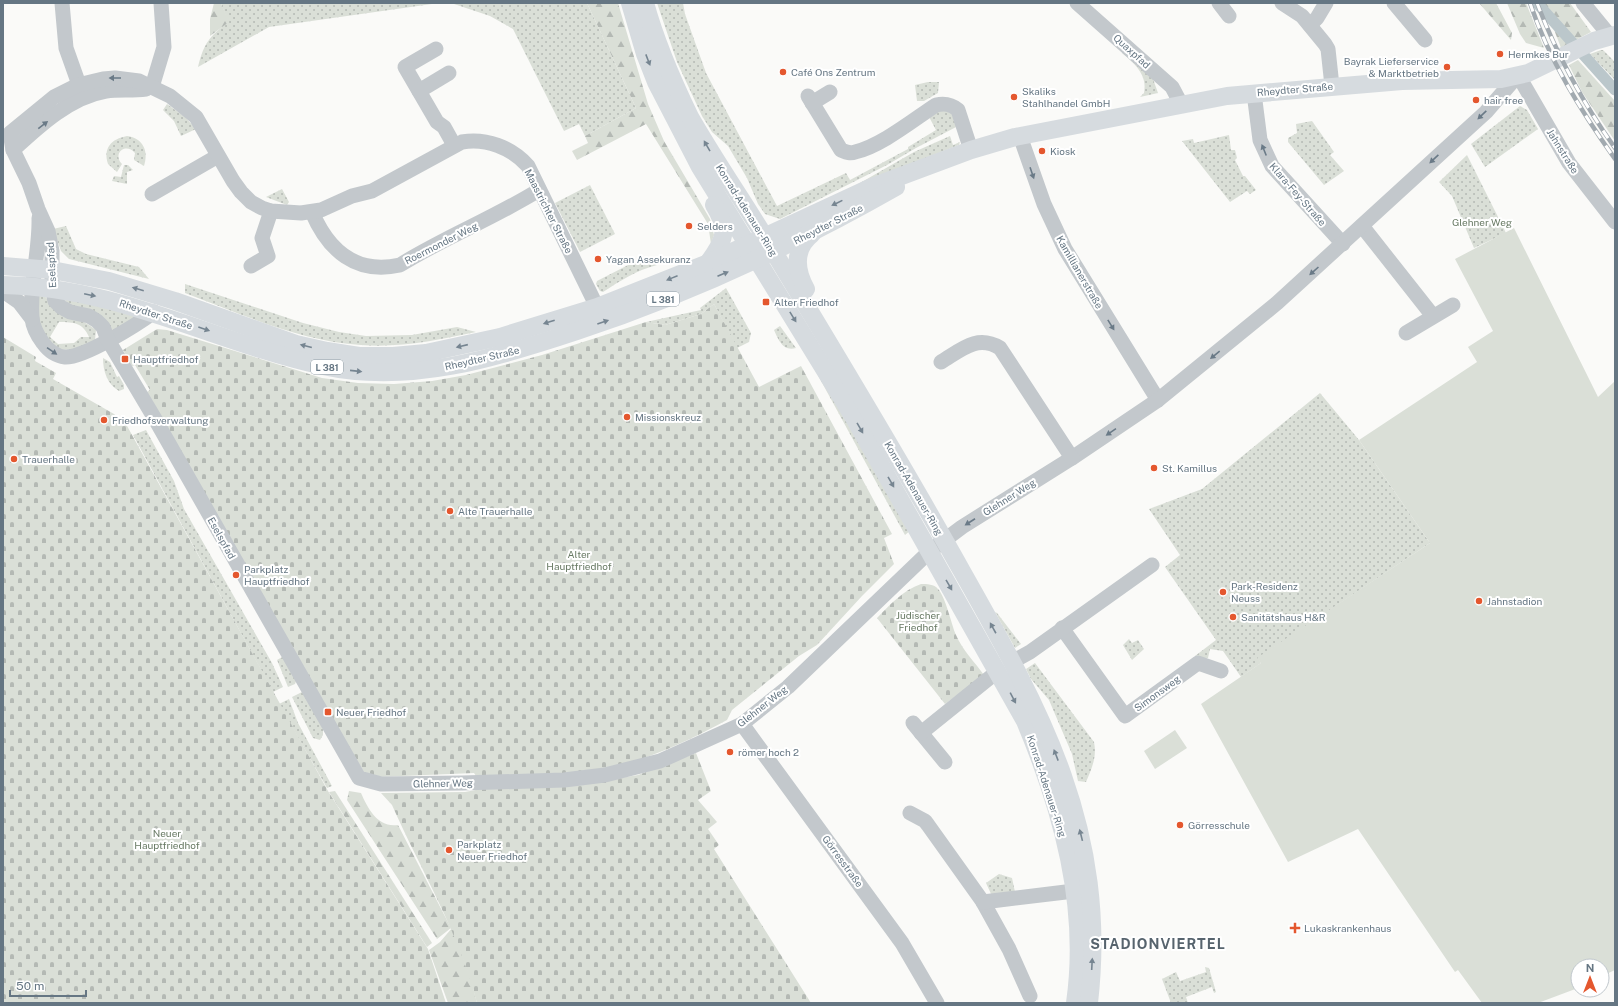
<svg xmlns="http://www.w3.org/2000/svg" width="1618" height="1006" font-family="'Public Sans',sans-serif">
	<defs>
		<pattern id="green-dots" width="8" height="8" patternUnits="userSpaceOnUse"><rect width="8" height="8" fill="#dadfd7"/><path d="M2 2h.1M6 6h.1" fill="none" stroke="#b4b9b4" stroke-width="1.8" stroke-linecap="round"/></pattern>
		<pattern id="forest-firs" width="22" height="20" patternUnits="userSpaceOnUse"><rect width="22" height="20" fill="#dadfd7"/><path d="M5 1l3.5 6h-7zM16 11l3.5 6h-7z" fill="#b4b9b4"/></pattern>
		<pattern id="cemetery-stones" width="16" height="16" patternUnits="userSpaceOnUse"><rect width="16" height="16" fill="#dadfd7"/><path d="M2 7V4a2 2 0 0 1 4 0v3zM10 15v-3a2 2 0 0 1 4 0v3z" fill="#b4b9b4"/></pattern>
	</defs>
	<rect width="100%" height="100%" fill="#fafaf8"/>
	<g fill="url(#green-dots)" fill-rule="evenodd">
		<path d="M 221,3 L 439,3 L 269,27 L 198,67 C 204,43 209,37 228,22 Z"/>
		<polygon points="451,3 587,3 636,108 585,136 579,124 564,131 513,29 490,16"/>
		<polygon points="657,3 683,3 685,14 706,73 777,206 846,173 850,180 908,149 908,147 936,130 928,115 937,110 950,111 958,126 916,148 887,165 780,219 765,214 758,204 747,178 728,146 712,132 702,116 677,62"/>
		<path d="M 1125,49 L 1153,79 L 1158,93 L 1140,97 L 1144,93 C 1148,75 1134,63 1122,53 Z"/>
		<polygon points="1601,50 1603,50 1615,62 1615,80 1590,54"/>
		<polygon points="928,82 939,82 938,93 924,101 917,101 915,85"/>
		<polygon points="167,104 185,117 196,129 181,136 174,121 163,110"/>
		<polygon points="1520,106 1527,110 1538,129 1485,167 1471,144"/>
		<polygon points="1312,121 1334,152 1330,155 1344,171 1324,185 1288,142 1288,138 1297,133 1296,124"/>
		<polygon points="1229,135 1231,150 1235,150 1237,158 1235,160 1243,176 1245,176 1256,190 1250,194 1247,191 1230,202 1182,141 1193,139 1194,143"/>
		<path d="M 127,136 C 143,138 149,151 144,166 L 134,160 L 135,153 C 126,142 112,153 122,164 L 117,172 L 108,164 C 103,148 111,139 127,136 Z"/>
		<polygon points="950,136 953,145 960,142 959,145 853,187 914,152"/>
		<polygon points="1467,155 1506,233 1474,248 1452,196 1439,182"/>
		<polygon points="124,165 128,165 133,170 127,172 127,184 112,181 114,176 121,177"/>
		<polygon points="590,185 615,234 580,252 555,203"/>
		<polygon points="282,189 289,202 287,205 266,197"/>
		<polygon points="66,226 76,249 86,254 139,267 149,279 69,259 61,251 53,229"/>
		<path d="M 654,260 L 657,265 C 637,270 620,281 603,292 L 600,291 L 596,284 L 597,281 L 634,262 Z"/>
		<path d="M 185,284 L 303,323 L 339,332 L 366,336 L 412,335 L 457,327 L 476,332 C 438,340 400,348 361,345 C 300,341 241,314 185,293 Z"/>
		<polygon points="726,288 751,333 749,342 737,348 714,304 701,314 665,325 646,322 701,310 700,308"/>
		<path d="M 39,296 L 45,296 C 51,308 83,319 96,330 L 95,340 L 77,351 L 54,348 L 37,321 ZM 59,322 C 74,322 83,323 89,337 L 81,337 L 74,343 L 58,344 L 50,337 Z"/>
		<polygon points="60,296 141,317 113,330 71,306"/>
		<path d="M 780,326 L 796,348 C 783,352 778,339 774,330 Z"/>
		<polygon points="808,357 911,530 905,535"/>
		<path d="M 103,358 L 110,362 L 117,377 L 119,376 L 124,385 L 124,389 L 119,391 C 107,384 103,371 103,358 Z"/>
		<polygon points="1320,393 1359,440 1430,543 1258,658 1261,663 1241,677 1223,651 1210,649 1208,658 1197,659 1195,656 1216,640 1165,567 1180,555 1149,509 1202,489"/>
		<polygon points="146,430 174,481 184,509 272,663 283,687 273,692 133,435"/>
		<polygon points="995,612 997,613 1021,644 1015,648"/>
		<polygon points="1129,639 1132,643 1138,640 1144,649 1132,660 1123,645"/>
		<polygon points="284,656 297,679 295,684 288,687 277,660"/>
		<path d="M 1035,663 L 1094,742 C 1097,757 1092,768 1086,782 L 1078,781 L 1072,754 L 1049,700 L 1031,679 L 1026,669 Z"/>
		<polygon points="304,691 323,729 323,735 320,740 313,738 292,697"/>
		<polygon points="289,699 298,723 332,786 327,788 279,704"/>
		<polygon points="999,874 1012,878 1015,892 992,896 986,883"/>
		<polygon points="1205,967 1209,968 1216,992 1214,993 1212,987 1186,997 1188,1003 1171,1003 1162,979 1176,972 1180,981 1206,972"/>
	</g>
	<g fill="url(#forest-firs)">
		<polygon points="214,3 221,3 229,22 210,36 210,19"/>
		<polygon points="587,3 618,3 648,104 664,141 710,219 714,235 711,244 708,224 646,124 577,160 572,151 588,143 585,136 636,108"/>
		<polygon points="1479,3 1496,3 1512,33 1511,40"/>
		<polygon points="1507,3 1526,3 1544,48 1526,43 1520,34"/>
		<polygon points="1544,3 1570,3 1591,32 1561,48"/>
		<polygon points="1578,60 1615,101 1615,141 1582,92 1569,65"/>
		<polygon points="335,791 432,943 427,947 329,792"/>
		<path d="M 349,791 L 361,793 C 368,809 378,828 398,825 L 451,928 L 437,939 L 347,800 Z"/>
		<polygon points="452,928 471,979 477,1003 448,1003 429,950 440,942"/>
	</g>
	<g fill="url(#cemetery-stones)">
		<path d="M 714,304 L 759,387 L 801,366 L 892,534 L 884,538 L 894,564 L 862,596 L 817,645 L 799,656 L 732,710 L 727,720 C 701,734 675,747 647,757 C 598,775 528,776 476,776 L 474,773 L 378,777 L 364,772 L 331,717 L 333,715 L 329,709 L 327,710 L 147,392 L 150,390 L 135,365 L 132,366 L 123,350 L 157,329 L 167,330 L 322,378 L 358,383 L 394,384 L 432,381 L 466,375 L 542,355 L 646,322 L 665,325 L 701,314 Z"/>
		<polygon points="3,337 36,357 35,361 56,373 53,379 114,414 126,424 328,791 428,949 446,1003 3,1003"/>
		<path d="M 921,584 C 927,584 934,584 938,589 C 946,598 951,623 956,635 C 963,651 974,661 984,675 L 945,704 L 877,618 C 890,605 903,590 921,584 Z"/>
		<path d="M 696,753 L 711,791 L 698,800 L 717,822 L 708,829 L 719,845 L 714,849 L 811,1003 L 477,1003 C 459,932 421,871 392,805 L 381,793 L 465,792 L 481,789 L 578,785 L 638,775 Z"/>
	</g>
	<g fill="#dadfd7">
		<polygon points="1514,228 1598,397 1615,381 1615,970 1602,976 1602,966 1578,966 1578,988 1538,1003 1482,1003 1458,970 1455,972 1358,829 1288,862 1201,704 1261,663 1257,658 1430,543 1359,440 1477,362 1468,347 1493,331 1455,259"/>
		<polygon points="1175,730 1187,748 1155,769 1144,751"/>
	</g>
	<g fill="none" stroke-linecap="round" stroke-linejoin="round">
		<polyline stroke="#bbc7cb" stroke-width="11" points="1537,3 1615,90"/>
		<g stroke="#c3c8cc" stroke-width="15">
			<polyline points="62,3 66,48 82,93"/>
			<polyline points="1077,3 1172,87 1181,104"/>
			<polyline points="1219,3 1229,16"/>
			<polyline points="1282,3 1302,16 1325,44 1328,49 1332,86"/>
			<polyline points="1394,3 1425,40"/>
			<polyline points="1583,3 1610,36"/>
			<polyline points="1310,25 1317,18 1326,3"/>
			<polyline points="436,49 405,67 437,122 444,127 454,145"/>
			<polyline points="152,87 164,47 161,3"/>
			<polyline points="419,91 449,73"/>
			<polyline points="1254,93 1260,140 1272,166 1343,244"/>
			<path d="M 808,96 L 841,150 C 846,152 850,154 855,152 C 881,146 913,120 936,105 C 945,103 951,104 958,110 L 971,150"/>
			<polyline points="812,103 830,92"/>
			<polyline points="1020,136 1044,204 1065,249 1158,400"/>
			<path d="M 13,150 C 39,126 70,97 106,91 C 119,89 132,91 146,89"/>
			<polyline points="152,194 218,156"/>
			<path d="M 312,212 C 328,250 356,275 400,265 C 445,237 494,218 539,190"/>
			<path d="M 39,218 C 40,252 29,285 32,318 C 33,328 37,335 43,343 C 48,350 56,356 65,357 C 84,358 138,324 154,312"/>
			<polyline points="1362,226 1433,316"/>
			<polyline points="251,266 268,256 262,238 271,211"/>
			<polyline points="3,291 19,302 32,319"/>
			<path d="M 597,307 L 528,166 C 511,147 486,138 462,142 L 372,191 L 352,196 L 321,210 L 301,213 L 271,211 L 262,208 L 251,202 L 241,192 L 233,181 L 196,117 L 170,96 L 139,81 L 115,78 L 103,79 L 78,85 L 54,97 L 10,133 L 13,150 L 29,183 L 38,209 L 48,231 L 52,251 L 52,288 L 55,301 L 61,307 L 70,312 L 89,316 L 97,321 L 103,327 L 108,340 L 155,419 L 359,778 L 381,784 L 462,783 L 564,780 L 605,775 L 660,761 L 742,724 L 788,687 L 930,551 L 962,527 L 1072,458 L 1158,400 L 1277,303 L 1463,133 L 1486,112 L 1518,75 L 1569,163 L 1615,222"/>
			<polyline points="1406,333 1453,305"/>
			<path d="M 941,362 C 961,350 977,334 1000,348 L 1072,458"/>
			<polyline points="1062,628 1125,716 1198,663 1221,671"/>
			<polyline points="1012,662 1030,652 1152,565"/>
			<polyline points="913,723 945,762"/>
			<polyline points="742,724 902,943 937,1003"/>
			<polyline points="921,733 998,671"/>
			<polyline points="910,813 925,821 928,825 983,902 1009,949 1030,996"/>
			<polyline points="983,902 1074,891"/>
		</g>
		<g stroke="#d6dbdf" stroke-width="18">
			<path d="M 630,3 L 645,54 L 656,82 L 700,167 L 853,416 L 1025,721 C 1062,810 1089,906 1075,1003"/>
			<path d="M 645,3 C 656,43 672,80 690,117 C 714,159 741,198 766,239 C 827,340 888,440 946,543 C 1032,696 1110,819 1089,1003"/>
			<path d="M 708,263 C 724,241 730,231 714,205"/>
			<polyline points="3,266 52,270 109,281 175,301 296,344 327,351 359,356 393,356 426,353 500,337 597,307 708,263 872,187 971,150 1015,137 1227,96 1402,81 1501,79 1528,73 1594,41 1615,35"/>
			<path d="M 3,285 C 119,287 213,342 323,366 C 409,385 496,358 577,331 C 688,294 794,245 896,187"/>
			<path d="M 806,289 C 795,269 793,249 812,234"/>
		</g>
		<defs>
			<g id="rail">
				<path d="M 1530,3 C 1549,60 1581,111 1615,159"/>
				<path d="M 1537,3 C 1557,55 1583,103 1615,148"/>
			</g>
		</defs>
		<use href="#rail" stroke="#a2aab0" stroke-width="4.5"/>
		<use href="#rail" stroke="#fff" stroke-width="3" stroke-dasharray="9" stroke-linecap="butt"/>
	</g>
	<defs><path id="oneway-solid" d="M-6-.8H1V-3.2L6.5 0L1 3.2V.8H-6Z"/></defs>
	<g fill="#768591">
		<use href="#oneway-solid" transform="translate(648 60) rotate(69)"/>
		<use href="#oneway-solid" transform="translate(707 146) rotate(-120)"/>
		<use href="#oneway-solid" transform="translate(837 203) rotate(154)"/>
		<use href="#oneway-solid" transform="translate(723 274) rotate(-23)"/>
		<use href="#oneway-solid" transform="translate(672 278) rotate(158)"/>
		<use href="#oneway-solid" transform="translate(138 289) rotate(-164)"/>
		<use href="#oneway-solid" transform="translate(90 295) rotate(12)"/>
		<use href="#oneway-solid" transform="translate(793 317) rotate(58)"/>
		<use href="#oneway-solid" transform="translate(549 322) rotate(162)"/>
		<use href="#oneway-solid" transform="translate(603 322) rotate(-19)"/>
		<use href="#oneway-solid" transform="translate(204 329) rotate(19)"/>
		<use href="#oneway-solid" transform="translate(306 346) rotate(-166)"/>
		<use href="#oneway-solid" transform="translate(462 346) rotate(167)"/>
		<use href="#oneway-solid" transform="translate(356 371) rotate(6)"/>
		<use href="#oneway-solid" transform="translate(860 428) rotate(60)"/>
		<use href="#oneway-solid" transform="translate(891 482) rotate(60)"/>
		<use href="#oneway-solid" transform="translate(949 585) rotate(60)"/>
		<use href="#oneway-solid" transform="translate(993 628) rotate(-119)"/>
		<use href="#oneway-solid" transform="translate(1013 698) rotate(62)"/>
		<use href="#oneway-solid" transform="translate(1056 755) rotate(-111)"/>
		<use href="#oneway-solid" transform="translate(1081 835) rotate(-104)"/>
		<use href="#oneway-solid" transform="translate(1092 964) rotate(-87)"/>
	</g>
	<g fill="#6a7a87">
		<use href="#oneway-solid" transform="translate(115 78) rotate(-180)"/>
		<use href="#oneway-solid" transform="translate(1482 115) rotate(136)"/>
		<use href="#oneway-solid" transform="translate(43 125) rotate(-38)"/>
		<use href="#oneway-solid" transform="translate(1264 150) rotate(-112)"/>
		<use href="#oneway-solid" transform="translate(1434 159) rotate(137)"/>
		<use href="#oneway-solid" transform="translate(1032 173) rotate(71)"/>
		<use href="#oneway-solid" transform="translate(1314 271) rotate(138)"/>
		<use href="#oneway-solid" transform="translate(1111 325) rotate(58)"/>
		<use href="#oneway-solid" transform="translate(52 351) rotate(34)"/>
		<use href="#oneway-solid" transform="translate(1215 355) rotate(141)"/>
		<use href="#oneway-solid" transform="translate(1111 432) rotate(146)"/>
		<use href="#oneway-solid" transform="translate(970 522) rotate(147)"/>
	</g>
	<g fill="#e4572e" stroke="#fff" stroke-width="1.5">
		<circle cx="1500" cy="54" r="4"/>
		<circle cx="1447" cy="67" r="4"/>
		<circle cx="783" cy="72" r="4"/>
		<circle cx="1014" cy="97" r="4"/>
		<circle cx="1476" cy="100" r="4"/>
		<circle cx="1042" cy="151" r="4"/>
		<circle cx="689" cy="226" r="4"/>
		<circle cx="598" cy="259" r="4"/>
		<rect x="762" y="298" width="8" height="8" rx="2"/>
		<rect x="121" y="355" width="8" height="8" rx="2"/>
		<circle cx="627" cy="417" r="4"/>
		<circle cx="104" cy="420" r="4"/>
		<circle cx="14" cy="459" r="4"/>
		<circle cx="1154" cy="468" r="4"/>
		<circle cx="450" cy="511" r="4"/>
		<circle cx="236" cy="575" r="4"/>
		<circle cx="1223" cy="592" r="4"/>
		<circle cx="1479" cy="601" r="4"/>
		<circle cx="1233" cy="617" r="4"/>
		<rect x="324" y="708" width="8" height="8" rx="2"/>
		<circle cx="730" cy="752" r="4"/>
		<circle cx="1180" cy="825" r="4"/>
		<circle cx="449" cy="850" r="4"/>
		<path d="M1293 922h4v4h4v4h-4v4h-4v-4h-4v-4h4z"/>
	</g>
	<g text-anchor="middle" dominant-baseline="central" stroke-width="4" stroke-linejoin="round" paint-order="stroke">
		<g fill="#fff" stroke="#939fa8" stroke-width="1">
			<rect x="647" y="292" width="32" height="14" rx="3"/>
			<rect x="311" y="360" width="32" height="14" rx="3"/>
		</g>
		<g font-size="9" font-weight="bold" fill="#657683">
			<text x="663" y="299">L 381</text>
			<text x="327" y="367">L 381</text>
		</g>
		<g font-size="10" fill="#657683" stroke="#fff">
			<text transform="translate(1132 51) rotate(42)">Quaxpfad</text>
			<text transform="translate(1295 89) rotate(-5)">Rheydter Straße</text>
			<text transform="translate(1563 151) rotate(58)">Jahnstraße</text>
			<text transform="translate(1298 194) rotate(49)">Klara-Fey-Straße</text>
			<text transform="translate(747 210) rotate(58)">Konrad-Adenauer-Ring</text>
			<text transform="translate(549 211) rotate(63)">Maastrichter Straße</text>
			<text transform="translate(828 224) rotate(-27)">Rheydter Straße</text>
			<text transform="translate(441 243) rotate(-27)">Roermonder Weg</text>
			<text transform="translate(51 265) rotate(-93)">Eselspfad</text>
			<text transform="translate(1080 272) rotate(60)">Kamillianerstraße</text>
			<text transform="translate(156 314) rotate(18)">Rheydter Straße</text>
			<text transform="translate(482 358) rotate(-13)">Rheydter Straße</text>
			<text transform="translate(914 488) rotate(60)">Konrad-Adenauer-Ring</text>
			<text transform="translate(1009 497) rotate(-32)">Glehner Weg</text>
			<text transform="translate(222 538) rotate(61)">Eselspfad</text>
			<text transform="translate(1157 693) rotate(-36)">Simonsweg</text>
			<text transform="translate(762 706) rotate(-38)">Glehner Weg</text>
			<text transform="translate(443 783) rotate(-1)">Glehner Weg</text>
			<text transform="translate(1047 786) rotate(72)">Konrad-Adenauer-Ring</text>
			<text transform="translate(843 861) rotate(54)">Görresstraße</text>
		</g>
		<g font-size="10" fill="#657683" stroke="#fff" text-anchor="start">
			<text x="1508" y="54">Hermkes Bur</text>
			<text x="1439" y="61" text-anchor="end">Bayrak Lieferservice<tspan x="1439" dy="12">&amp; Marktbetrieb</tspan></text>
			<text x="791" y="72">Café Ons Zentrum</text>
			<text x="1022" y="91">Skaliks<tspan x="1022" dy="12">Stahlhandel GmbH</tspan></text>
			<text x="1484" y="100">hair free</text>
			<text x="1050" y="151">Kiosk</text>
			<text x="697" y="226">Selders</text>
			<text x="606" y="259">Yagan Assekuranz</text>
			<text x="774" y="302">Alter Friedhof</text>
			<text x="133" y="359">Hauptfriedhof</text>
			<text x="635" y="417">Missionskreuz</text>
			<text x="112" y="420">Friedhofsverwaltung</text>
			<text x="22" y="459">Trauerhalle</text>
			<text x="1162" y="468">St. Kamillus</text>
			<text x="458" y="511">Alte Trauerhalle</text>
			<text x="244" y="569">Parkplatz<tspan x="244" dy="12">Hauptfriedhof</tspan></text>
			<text x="1231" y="586">Park-Residenz<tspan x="1231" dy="12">Neuss</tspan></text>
			<text x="1487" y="601">Jahnstadion</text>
			<text x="1241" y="617">Sanitätshaus H&amp;R</text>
			<text x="336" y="712">Neuer Friedhof</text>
			<text x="738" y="752">römer hoch 2</text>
			<text x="1188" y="825">Görresschule</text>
			<text x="457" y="844">Parkplatz<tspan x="457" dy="12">Neuer Friedhof</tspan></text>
			<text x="1304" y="928">Lukaskrankenhaus</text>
		</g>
		<g font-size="10" fill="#687a64" stroke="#fff">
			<text x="1482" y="222">Glehner Weg</text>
			<text x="579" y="554">Alter<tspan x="579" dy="12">Hauptfriedhof</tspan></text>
			<text x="918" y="615">Jüdischer<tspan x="918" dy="12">Friedhof</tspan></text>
			<text x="167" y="833">Neuer<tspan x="167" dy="12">Hauptfriedhof</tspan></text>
		</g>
		<g font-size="14" font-weight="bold" letter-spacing="1" fill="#57646e" stroke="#fff">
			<text x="1158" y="944">STADIONVIERTEL</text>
		</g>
	</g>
	<rect width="1618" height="1006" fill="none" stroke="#657683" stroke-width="8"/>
	<g transform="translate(1590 978)"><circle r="19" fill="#ffffff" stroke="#c1c8cd"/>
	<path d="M0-3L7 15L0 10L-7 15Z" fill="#e4572e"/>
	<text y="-6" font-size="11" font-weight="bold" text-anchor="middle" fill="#657683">N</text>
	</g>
	<path d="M10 990v6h76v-6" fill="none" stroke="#657683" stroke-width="2"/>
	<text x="16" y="990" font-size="12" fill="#657683" stroke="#ffffff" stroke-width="3" paint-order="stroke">50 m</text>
</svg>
